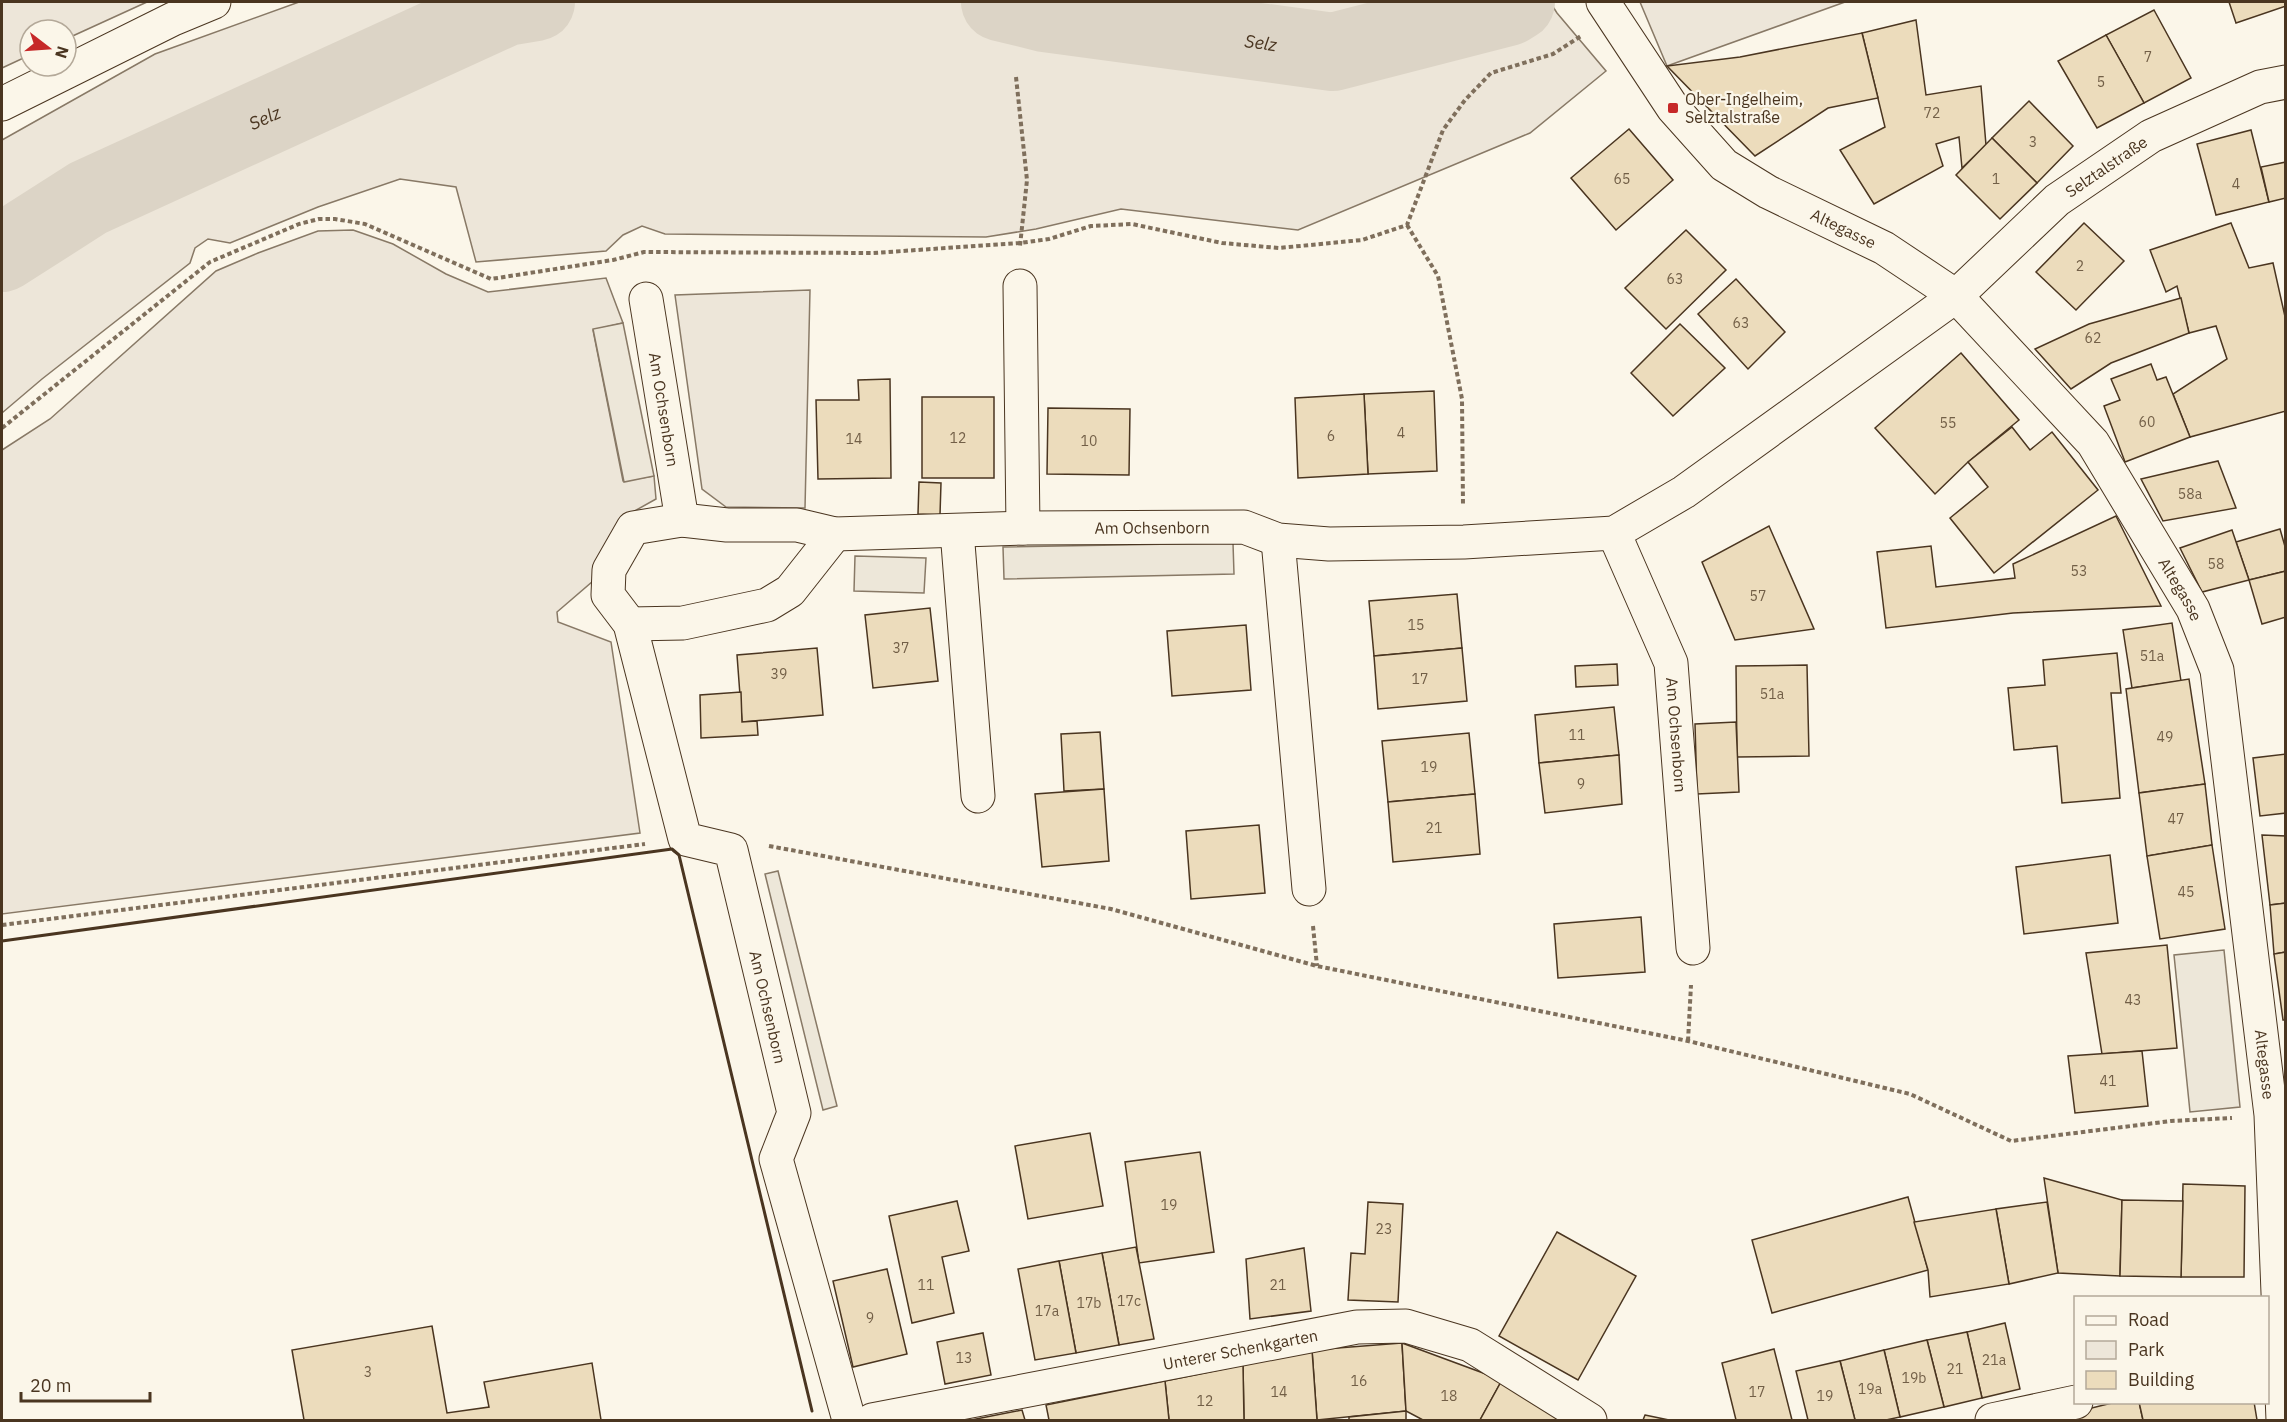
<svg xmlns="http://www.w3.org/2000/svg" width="2287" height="1422" font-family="'IBM Plex Sans',sans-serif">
	<rect width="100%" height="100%" fill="#fbf6e9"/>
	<g fill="#ede6d9" stroke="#887966" stroke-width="1.5">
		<polygon points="2,2 147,2 66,39 66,30 30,30 30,55 2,68"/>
		<polygon points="299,2 1550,2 1557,13 1606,71 1530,133 1298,230 1121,209 1036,229 986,237 665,234 642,226 623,235 606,251 476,262 456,187 400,179 318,207 230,243 208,239 195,248 190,263 42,379 2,413 2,140 155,54"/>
		<polygon points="1640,2 1845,2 1667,66"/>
		<polygon points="353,230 393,244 446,274 488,292 606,278 623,323 593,330 623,481 654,476 656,499 622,518 593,581 557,612 558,622 611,642 640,833 2,914 2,450 50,419 216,271 258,253 318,231"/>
		<polygon points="810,290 805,508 726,507 702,489 675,295"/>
	</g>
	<g fill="#ede7d9" stroke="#887966" stroke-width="1.5">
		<polygon points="623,323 654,476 624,482 593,329"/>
		<polygon points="1233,543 1234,574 1004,579 1003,547"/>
		<polygon points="855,556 926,558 924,593 854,591"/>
		<polygon points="778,871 837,1106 823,1110 765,874"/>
		<polygon points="2224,950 2240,1107 2190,1112 2174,955"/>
	</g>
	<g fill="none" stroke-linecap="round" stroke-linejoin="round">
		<g stroke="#dcd4c6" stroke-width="78">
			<path id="s1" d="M 1000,2 L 1045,13 L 1333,52 L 1508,7 L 1516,2"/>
			<path id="s2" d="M 2,253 L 88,198 L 506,7 L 536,2"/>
		</g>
	</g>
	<g fill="#ecdcbc" stroke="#4a3520" stroke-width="1.5">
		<polygon points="2229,2 2286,2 2286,6 2236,23"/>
		<polygon points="2154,10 2191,78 2144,103 2106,35"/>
		<polygon points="1916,20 1926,95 1981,86 1986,145 1962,168 1959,137 1936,144 1943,166 1874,204 1840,150 1885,127 1862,33"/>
		<polygon points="1862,33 1878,98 1828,108 1755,156 1667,66 1740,57"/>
		<polygon points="2106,35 2144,103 2097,128 2058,61"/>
		<polygon points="2029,101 2073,146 2037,183 1992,138"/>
		<polygon points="1629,129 1673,180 1616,230 1571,178"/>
		<polygon points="2251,130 2269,202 2216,215 2197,144"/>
		<polygon points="1992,138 2037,183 2000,219 1956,175"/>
		<polygon points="2286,162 2286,198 2269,202 2261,167"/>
		<polygon points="2084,223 2124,261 2076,310 2036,272"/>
		<polygon points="2231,223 2249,268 2273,263 2286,321 2286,411 2190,437 2173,394 2227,359 2216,326 2189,333 2177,286 2166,292 2150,250"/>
		<polygon points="1686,230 1726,270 1666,329 1625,288"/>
		<polygon points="1736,279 1785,332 1748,369 1698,314"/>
		<polygon points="2181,298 2189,333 2111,363 2071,389 2035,349 2089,324"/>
		<polygon points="1680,324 1725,368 1673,416 1631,373"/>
		<polygon points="1961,353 2019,420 1968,462 1935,494 1875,428"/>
		<polygon points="2151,364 2157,380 2166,377 2190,437 2125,462 2104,406 2120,400 2111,379"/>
		<polygon points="890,379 891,478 818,479 816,400 859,400 858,380"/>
		<polygon points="1434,391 1437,471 1368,474 1364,394"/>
		<polygon points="1364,394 1368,474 1298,478 1295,398"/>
		<rect x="922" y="397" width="72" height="81"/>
		<polygon points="1048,408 1130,409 1129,475 1047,474"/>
		<polygon points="2012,427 2030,450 2052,432 2098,490 1994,573 1950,518 1988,487 1968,462"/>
		<polygon points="2218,461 2236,508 2163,521 2141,479"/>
		<polygon points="919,482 941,483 940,515 918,514"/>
		<polygon points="2116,516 2161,606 2013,613 1886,628 1877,552 1931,546 1936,587 2015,578 2013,564"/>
		<polygon points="1769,526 1814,629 1735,640 1702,562"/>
		<polygon points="2280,529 2286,550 2286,571 2249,580 2236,542"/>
		<polygon points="2232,530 2249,580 2202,592 2180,548"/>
		<polygon points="2286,571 2286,617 2262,624 2249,580"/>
		<polygon points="1457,594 1462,648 1374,656 1369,601"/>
		<polygon points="930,608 938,681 873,688 865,615"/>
		<polygon points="2172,623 2181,681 2132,688 2123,630"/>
		<polygon points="1246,625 1251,690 1172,696 1167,631"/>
		<polygon points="817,648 823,715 742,722 737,655"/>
		<polygon points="1462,648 1467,701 1378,709 1374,656"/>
		<polygon points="2117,653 2121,693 2111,693 2120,798 2062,803 2057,746 2014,750 2008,688 2045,685 2043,660"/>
		<polygon points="1617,664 1618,685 1576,687 1575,666"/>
		<polygon points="1807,665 1809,756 1737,757 1736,666"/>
		<polygon points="2189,679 2205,784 2139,793 2126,689"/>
		<polygon points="741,692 742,722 757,721 758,735 701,738 700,695"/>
		<polygon points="1614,707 1619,755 1539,763 1535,715"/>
		<polygon points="1736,722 1739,792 1697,794 1695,724"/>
		<polygon points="1100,732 1104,789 1064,791 1061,734"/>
		<polygon points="1469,733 1475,794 1388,802 1382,741"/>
		<polygon points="2286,754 2286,813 2260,816 2253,758"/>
		<polygon points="1619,755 1622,804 1545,813 1539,763"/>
		<polygon points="2205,784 2212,845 2147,856 2139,793"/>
		<polygon points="1104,789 1109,861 1042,867 1035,794"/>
		<polygon points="1475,794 1480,854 1393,862 1388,802"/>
		<polygon points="1259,825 1265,893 1191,899 1186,831"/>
		<polygon points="2262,835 2286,836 2286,903 2270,905"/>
		<polygon points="2212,845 2225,929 2160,939 2147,856"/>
		<polygon points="2110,855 2118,923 2024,934 2016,867"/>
		<polygon points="2286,903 2286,952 2274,954 2270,905"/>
		<polygon points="1641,917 1645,972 1558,978 1554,924"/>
		<polygon points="2167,945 2177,1048 2102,1054 2086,953"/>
		<polygon points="2286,952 2286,1020 2283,1020 2274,954"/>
		<polygon points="2142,1051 2148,1106 2075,1113 2068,1056"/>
		<polygon points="1090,1133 1103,1206 1028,1219 1015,1146"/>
		<polygon points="1200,1152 1214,1252 1139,1263 1125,1162"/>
		<polygon points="2044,1178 2122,1200 2120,1276 2058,1273"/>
		<polygon points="2183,1184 2245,1186 2244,1277 2181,1277"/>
		<polygon points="1908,1197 1928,1270 1772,1313 1752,1240"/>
		<polygon points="2122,1200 2183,1201 2181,1277 2120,1276"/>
		<polygon points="957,1201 969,1251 942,1257 954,1313 912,1323 889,1216"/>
		<polygon points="1368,1202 1403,1204 1398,1302 1348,1300 1351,1253 1365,1254"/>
		<polygon points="2047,1202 2058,1273 2009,1284 1996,1209"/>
		<polygon points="1996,1209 2009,1284 1930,1297 1928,1270 1914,1222"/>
		<polygon points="1557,1232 1636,1276 1578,1380 1499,1336"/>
		<polygon points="1136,1247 1154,1339 1119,1345 1102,1253"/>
		<polygon points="1304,1248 1311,1311 1250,1319 1246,1259"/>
		<polygon points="1102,1253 1119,1345 1076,1353 1059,1261"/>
		<polygon points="1059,1261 1076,1353 1035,1360 1018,1269"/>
		<polygon points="887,1269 907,1354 853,1367 833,1281"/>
		<polygon points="2005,1323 2020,1389 1982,1398 1967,1332"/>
		<polygon points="432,1326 447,1413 489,1407 484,1382 592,1363 601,1420 304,1420 292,1350"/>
		<polygon points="1967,1332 1982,1398 1944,1407 1927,1340"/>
		<polygon points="983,1333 991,1375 945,1384 937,1342"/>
		<polygon points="1927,1340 1944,1407 1900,1417 1884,1350"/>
		<polygon points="1402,1343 1406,1411 1317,1420 1312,1350"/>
		<polygon points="1402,1343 1502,1380 1480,1420 1423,1420 1406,1411"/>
		<polygon points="1774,1349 1792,1420 1736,1420 1722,1363"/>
		<polygon points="1312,1350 1317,1420 1244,1420 1243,1365"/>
		<polygon points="1884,1350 1900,1417 1886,1420 1855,1420 1840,1361"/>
		<polygon points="1840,1361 1855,1420 1808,1420 1796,1371"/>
		<polygon points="1243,1365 1244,1420 1169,1420 1165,1381"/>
		<polygon points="1502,1380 1574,1420 1480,1420"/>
		<polygon points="1165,1381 1169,1420 1049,1420 1046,1405"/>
		<polygon points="2116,1402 2139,1402 2143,1420 2056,1420 2055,1417"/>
		<polygon points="2139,1402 2254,1402 2257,1420 2143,1420"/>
		<polygon points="1022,1410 1025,1420 971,1420"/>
		<polygon points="1406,1411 1406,1420 1349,1420 1349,1417"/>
		<polygon points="1645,1415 1669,1420 1643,1420"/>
	</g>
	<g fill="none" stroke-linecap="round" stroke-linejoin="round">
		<defs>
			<g id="minor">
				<path id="s3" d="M 1603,2 L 1673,108 L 1724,165 L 1768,192 L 1884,248 L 1956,296 L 2093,443 L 2193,609 L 2217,670 L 2271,1115 L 2283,1420"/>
				<polyline points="1020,286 1023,528"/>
				<path id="s4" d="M 646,299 L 682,520"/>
				<polyline points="957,531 978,796"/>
				<path id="s5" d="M 1614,533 L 1671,663 L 1693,948"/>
				<polyline points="1278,540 1309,889"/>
				<polyline points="630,624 683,623 767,605 790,591 835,534"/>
				<path id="s6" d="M 849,1420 L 776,1159 L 794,1113 L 731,850 L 685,839 L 630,624 L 608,595 L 609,570 L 633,528 L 682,520 L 727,525 L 797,525 L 835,534 L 1023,528 L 1244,527 L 1278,540 L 1329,544 L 1464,542 L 1614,533 L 1684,492 L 1956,296 L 2057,200 L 2151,136 L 2260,87 L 2286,82"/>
				<path id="s7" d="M 872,1420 L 1357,1327 L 1406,1326 L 1470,1345 L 1590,1420"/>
				<polyline points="1992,1420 2076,1402"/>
			</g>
			<polyline id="secondary" points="2,104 173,19 214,2"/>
		</defs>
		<use href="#minor" stroke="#4a3520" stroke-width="35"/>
		<use href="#secondary" stroke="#4a3520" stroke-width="35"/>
		<g stroke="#7f6f5c" stroke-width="4" stroke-dasharray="4.5 3" stroke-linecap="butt">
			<polyline points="1016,77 1027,180 1020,246"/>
			<polyline points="1407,225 1438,276 1462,399 1463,505"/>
			<polyline points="2,428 210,262 299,224 319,219 335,219 365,224 491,279 613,260 644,252 873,253 1020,243 1049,239 1091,226 1132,224 1222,243 1279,248 1362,240 1407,225 1443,130 1465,100 1491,73 1553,54 1581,36"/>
			<polyline points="769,846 1111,909 1317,966 1688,1041 1910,1094 2011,1141 2171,1121 2232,1118"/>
			<polyline points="2,925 645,844"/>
			<polyline points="1313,926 1317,966"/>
			<polyline points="1688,1041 1691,985"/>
		</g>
		<use href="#minor" stroke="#fbf6e9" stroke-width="33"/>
		<use href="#secondary" stroke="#fbf6e9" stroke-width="33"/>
		<polyline stroke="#4a3520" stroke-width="3" points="2,941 672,849 679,855 812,1411"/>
	</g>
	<rect fill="#c62828" stroke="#fbf6e9" stroke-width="2" x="1667" y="102" width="12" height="12" rx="3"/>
	<g text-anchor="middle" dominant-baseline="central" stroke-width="4.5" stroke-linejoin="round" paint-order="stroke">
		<g font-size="14" fill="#725f47">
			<text x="2148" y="57">7</text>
			<text x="2101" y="82">5</text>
			<text x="1932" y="113">72</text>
			<text x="2033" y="142">3</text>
			<text x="1622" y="179">65</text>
			<text x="1996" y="179">1</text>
			<text x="2236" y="184">4</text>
			<text x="2080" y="266">2</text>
			<text x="1675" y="279">63</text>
			<text x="1741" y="323">63</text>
			<text x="2093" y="338">62</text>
			<text x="2147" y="422">60</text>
			<text x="1948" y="423">55</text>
			<text x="1401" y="433">4</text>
			<text x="1331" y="436">6</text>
			<text x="958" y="438">12</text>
			<text x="854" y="439">14</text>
			<text x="1089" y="441">10</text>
			<text x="2190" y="494">58a</text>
			<text x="2216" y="564">58</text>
			<text x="2079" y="571">53</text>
			<text x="1758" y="596">57</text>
			<text x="1416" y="625">15</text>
			<text x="901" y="648">37</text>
			<text x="2152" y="656">51a</text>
			<text x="779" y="674">39</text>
			<text x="1420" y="679">17</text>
			<text x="1772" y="694">51a</text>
			<text x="1577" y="735">11</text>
			<text x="2165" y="737">49</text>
			<text x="1429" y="767">19</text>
			<text x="1581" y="784">9</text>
			<text x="2176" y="819">47</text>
			<text x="1434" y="828">21</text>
			<text x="2186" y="892">45</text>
			<text x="2133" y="1000">43</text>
			<text x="2108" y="1081">41</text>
			<text x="1169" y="1205">19</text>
			<text x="1384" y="1229">23</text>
			<text x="926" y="1285">11</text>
			<text x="1278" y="1285">21</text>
			<text x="1129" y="1301">17c</text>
			<text x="1089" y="1303">17b</text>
			<text x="1047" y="1311">17a</text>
			<text x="870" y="1318">9</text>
			<text x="964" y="1358">13</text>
			<text x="1994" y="1360">21a</text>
			<text x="1955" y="1369">21</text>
			<text x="368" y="1372">3</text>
			<text x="1914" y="1378">19b</text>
			<text x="1359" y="1381">16</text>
			<text x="1870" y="1389">19a</text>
			<text x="1279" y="1392">14</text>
			<text x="1757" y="1392">17</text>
			<text x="1449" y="1396">18</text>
			<text x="1825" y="1396">19</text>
			<text x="1205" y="1401">12</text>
		</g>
		<g font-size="16" fill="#4a3520" stroke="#fbf6e9" text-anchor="start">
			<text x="1685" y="99">Ober-Ingelheim,<tspan x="1685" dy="18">Selztalstraße</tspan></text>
		</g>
		<g font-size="16" fill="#4a3520" stroke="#fbf6e9">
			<text stroke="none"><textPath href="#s6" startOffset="2571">Selztalstraße</textPath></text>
			<text stroke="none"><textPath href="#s3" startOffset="339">Altegasse</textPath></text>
			<text stroke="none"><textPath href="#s4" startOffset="112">Am Ochsenborn</textPath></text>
			<text stroke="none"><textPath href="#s6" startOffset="1491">Am Ochsenborn</textPath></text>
			<text stroke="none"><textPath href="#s3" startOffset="842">Altegasse</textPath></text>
			<text stroke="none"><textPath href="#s5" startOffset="214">Am Ochsenborn</textPath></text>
			<text transform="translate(768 1007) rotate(77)">Am Ochsenborn</text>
			<text stroke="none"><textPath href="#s3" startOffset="1328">Altegasse</textPath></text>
			<text stroke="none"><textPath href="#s7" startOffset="375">Unterer Schenkgarten</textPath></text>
		</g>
		<g font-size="18" font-style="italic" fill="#4a3520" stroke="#fbf6e9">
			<text stroke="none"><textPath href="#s1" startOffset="264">Selz</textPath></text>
			<text stroke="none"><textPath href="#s2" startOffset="296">Selz</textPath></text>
		</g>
	</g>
	<rect width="2287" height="1422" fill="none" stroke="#4a3520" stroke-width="6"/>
	<rect x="2074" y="1296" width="195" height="108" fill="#fbf6e9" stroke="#b4a999" stroke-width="1.5"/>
	<rect x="2086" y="1316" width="30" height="9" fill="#fbf6e9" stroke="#b4a999" stroke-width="1.5"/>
	<text x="2128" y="1326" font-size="18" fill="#4a3520">Road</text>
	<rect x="2086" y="1341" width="30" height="18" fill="#ede6d9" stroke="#b4a999" stroke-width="1.5"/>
	<text x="2128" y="1356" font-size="18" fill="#4a3520">Park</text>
	<rect x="2086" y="1371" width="30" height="18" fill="#ecdcbc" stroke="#b4a999" stroke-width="1.5"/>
	<text x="2128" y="1386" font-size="18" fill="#4a3520">Building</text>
	<g transform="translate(48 48) rotate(107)"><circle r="28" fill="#fbf6e9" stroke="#b4a999" stroke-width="1.5"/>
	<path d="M0-4.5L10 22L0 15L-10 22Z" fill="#c62828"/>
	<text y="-9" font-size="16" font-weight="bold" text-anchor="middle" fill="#4a3520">N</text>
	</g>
	<path d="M21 1392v9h129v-9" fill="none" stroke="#4a3520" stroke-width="3"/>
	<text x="30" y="1392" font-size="18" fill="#4a3520" stroke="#fbf6e9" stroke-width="4.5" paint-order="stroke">20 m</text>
</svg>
